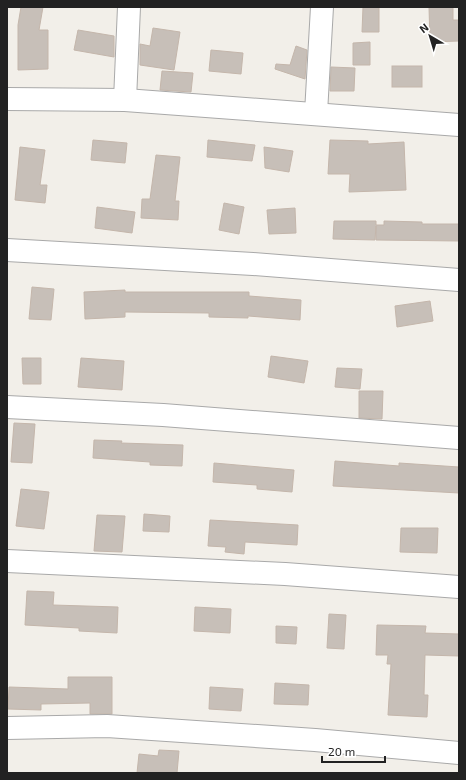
<svg xmlns="http://www.w3.org/2000/svg" width="466" height="780" font-family="'Exo 2',sans-serif">
	<rect width="100%" height="100%" fill="#f2efe9"/>
	<g fill="#c7bfb8" stroke="#c4b6ab">
		<polygon points="21,7 43,7 39,30 48,30 48,69 18,70 18,25"/>
		<polygon points="363,7 379,7 379,32 362,32"/>
		<polygon points="429,7 453,7 453,20 459,20 459,41 430,42"/>
		<polygon points="153,28 180,32 174,70 140,65 140,44 150,46"/>
		<polygon points="78,30 114,36 114,57 74,50"/>
		<polygon points="370,42 370,65 353,65 353,43"/>
		<polygon points="296,46 307,50 305,79 275,69 276,64 290,65"/>
		<polygon points="211,50 243,53 241,74 209,71"/>
		<rect x="392" y="66" width="30" height="21"/>
		<polygon points="331,67 355,68 354,91 330,91"/>
		<polygon points="162,71 193,73 191,92 160,90"/>
		<polygon points="93,140 127,143 125,163 91,160"/>
		<polygon points="208,140 255,145 252,161 207,157"/>
		<polygon points="330,140 368,141 368,144 404,142 406,190 349,192 350,174 328,174"/>
		<polygon points="20,147 45,150 40,185 47,185 45,203 15,200"/>
		<polygon points="264,147 293,151 289,172 265,168"/>
		<polygon points="156,155 180,157 175,201 179,201 178,220 141,218 142,199 150,199"/>
		<polygon points="224,203 244,207 239,234 219,230"/>
		<polygon points="97,207 135,212 132,233 95,228"/>
		<polygon points="295,208 296,233 269,234 267,210"/>
		<polygon points="334,221 376,221 376,225 384,225 384,221 422,222 422,224 459,224 459,241 376,240 376,226 375,240 333,239"/>
		<polygon points="32,287 54,289 51,320 29,319"/>
		<polygon points="125,290 125,292 249,292 249,296 301,300 300,320 248,316 248,318 209,317 209,313 125,312 125,317 85,319 84,292"/>
		<polygon points="430,301 433,321 397,327 395,306"/>
		<polygon points="271,356 308,361 304,383 268,377"/>
		<polygon points="22,358 41,358 41,384 23,384"/>
		<polygon points="81,358 124,361 122,390 78,387"/>
		<polygon points="337,368 362,369 360,389 335,387"/>
		<polygon points="359,391 383,391 382,419 359,418"/>
		<polygon points="14,423 35,424 32,463 11,462"/>
		<polygon points="94,440 122,441 121,443 183,445 182,466 150,465 150,462 93,458"/>
		<polygon points="335,461 399,466 399,463 459,467 459,493 333,486"/>
		<polygon points="214,463 294,470 292,492 257,489 257,485 213,482"/>
		<polygon points="21,489 49,492 44,529 16,526"/>
		<polygon points="144,514 170,516 169,532 143,531"/>
		<polygon points="97,515 125,516 122,552 94,551"/>
		<polygon points="210,520 298,525 297,545 245,542 244,554 225,552 226,547 208,546"/>
		<polygon points="401,528 438,528 437,553 400,552"/>
		<polygon points="27,591 54,592 53,605 118,607 117,633 79,631 79,628 25,625"/>
		<polygon points="195,607 231,609 230,633 194,631"/>
		<polygon points="329,614 346,615 344,649 327,648"/>
		<polygon points="377,625 426,626 425,633 459,634 459,656 425,655 424,695 428,695 427,717 388,715 391,664 387,664 388,655 376,655"/>
		<polygon points="276,626 297,627 296,644 276,643"/>
		<polygon points="68,677 112,677 112,714 90,714 90,703 41,704 41,710 8,709 9,687 68,689"/>
		<polygon points="275,683 309,685 308,705 274,704"/>
		<polygon points="210,687 243,689 241,711 209,709"/>
		<polygon points="159,750 179,751 177,773 137,773 139,754 158,756"/>
	</g>
	<g fill="none" stroke-linecap="round" stroke-linejoin="round">
		<defs>
			<g id="minor">
				<polyline points="7,99 125,100 459,125"/>
				<polyline points="125,100 129,7"/>
				<polyline points="316,113 322,7"/>
				<polyline points="7,250 253,264 459,280"/>
				<polyline points="7,407 163,415 459,438"/>
				<polyline points="7,561 285,574 459,587"/>
				<polyline points="7,728 107,726 315,740 459,753"/>
			</g>
		</defs>
		<use href="#minor" stroke="#a9a9a9" stroke-width="24"/>
		<use href="#minor" stroke="#fff" stroke-width="22"/>
	</g>
	<rect width="466" height="780" fill="none" stroke="#222222" stroke-width="16"/>
	<g transform="translate(430 36) rotate(322)" stroke="#ffffff" stroke-width="3" paint-order="stroke">
	<path d="M0-3L7 15L0 10L-7 15Z" fill="#222222"/>
	<text y="-6" font-size="11" font-weight="bold" text-anchor="middle" fill="#222222">N</text>
	</g>
	<path d="M322 756v6h63v-6" fill="none" stroke="#222222" stroke-width="2"/>
	<text x="328" y="756" font-size="12" fill="#222222" stroke="#ffffff" stroke-width="3" paint-order="stroke">20 m</text>
</svg>
